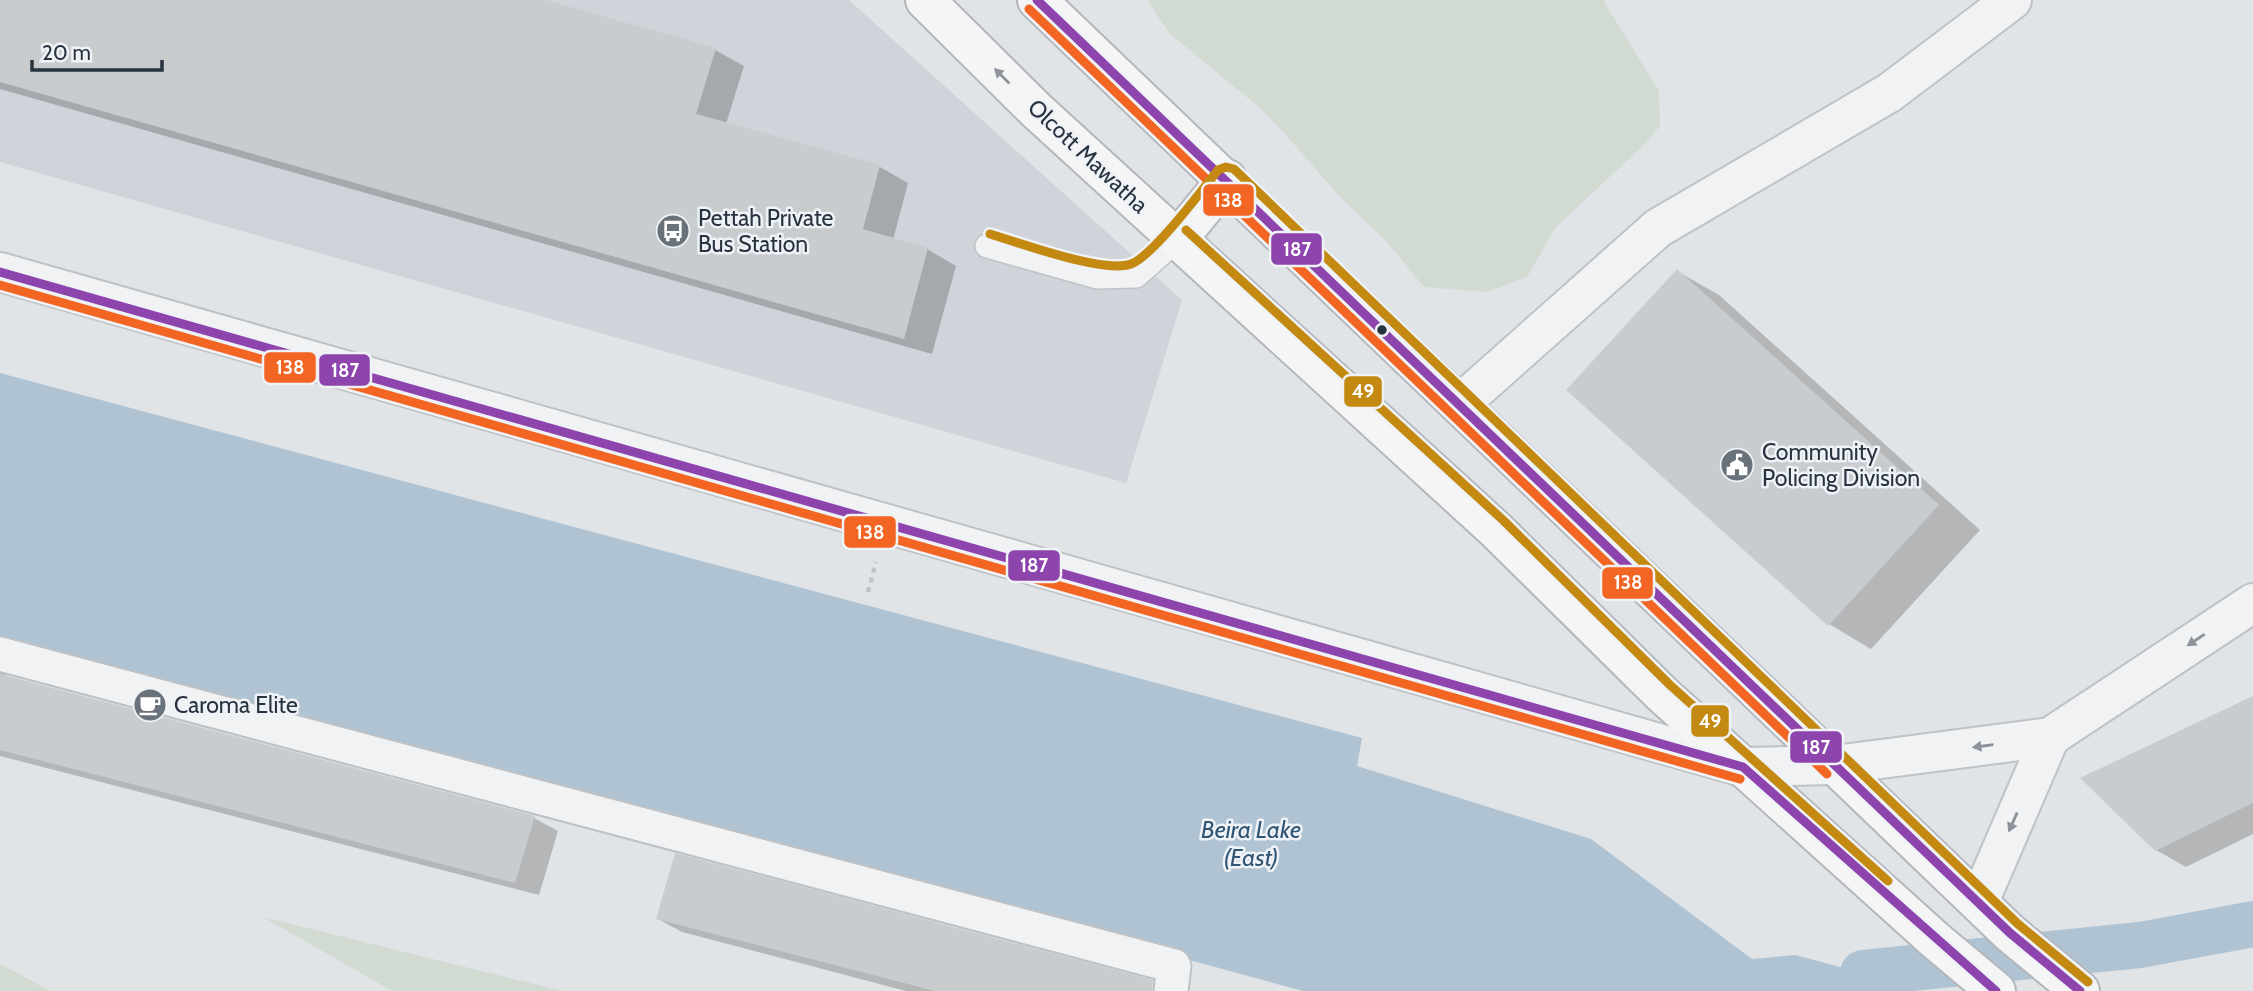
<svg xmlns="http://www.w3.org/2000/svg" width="2253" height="991" font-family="Cabin,sans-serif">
	<rect width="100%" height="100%" fill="#e1e4e7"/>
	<polygon fill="#cfd4da" points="0,0 849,0 1182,300 1126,483 0,162"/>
	<g fill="#d2dbd2">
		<polygon points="1147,0 1603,0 1659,91 1660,126 1645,144 1556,227 1527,277 1487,292 1424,287 1386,241 1341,198 1286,135 1260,108 1169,33"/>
		<polygon points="263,917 563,991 392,991"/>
		<polygon points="0,964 51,991 0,991"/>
	</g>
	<polygon fill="#afc3d3" points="0,373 1362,738 1357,766 1591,839 1752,959 1795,955 1863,973 1880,991 1303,991 0,636"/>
	<g fill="#0003">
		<polygon points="0,0 539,0 715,50 744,66 726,124 880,167 908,183 893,240 927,249 956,266 932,354 0,89"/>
		<polygon points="1677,271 1719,295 1980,530 1871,649 1829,624 1569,389"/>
		<polygon points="0,667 8,678 534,818 558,831 539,895 0,756"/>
		<polygon points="2253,698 2253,834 2186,867 2156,850"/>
		<polygon points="658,919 1143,991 906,991 682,932"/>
	</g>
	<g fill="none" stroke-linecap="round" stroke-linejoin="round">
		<polyline stroke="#afc3d3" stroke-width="46" points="1863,973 2140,945 2253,924"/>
	</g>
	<g fill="#c9cccf">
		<polygon points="0,0 546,0 716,48 696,114 880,165 863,229 928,248 904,339 0,82"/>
		<polygon points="1677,269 1939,505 1828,626 1566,390"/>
		<polygon points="0,674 535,816 515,883 0,750"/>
		<polygon points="2253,696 2253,803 2155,851 2080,778"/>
		<polygon points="675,853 1153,980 1152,991 935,991 656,919"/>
	</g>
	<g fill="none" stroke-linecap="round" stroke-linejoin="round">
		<defs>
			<polyline id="service" points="987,246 1097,277 1136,276 1178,239"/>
			<polyline id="pedestrian" points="0,654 1174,966 1171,991"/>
			<polyline id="minor" points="1461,403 1658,228 1889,93 2012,0"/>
			<g id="tertiary">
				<polyline points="0,272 1743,767 1835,765 2050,737 2253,603"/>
				<polyline points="1979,902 2050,737"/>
			</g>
			<g id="trunk">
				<polyline points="925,0 1036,110 1496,530 1662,694 1935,940 1996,991"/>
				<polyline points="1037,0 2010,933 2080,991"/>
				<polyline points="1178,239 1227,179"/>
			</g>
		</defs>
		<use href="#service" stroke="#bfc2c5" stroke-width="26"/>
		<use href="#pedestrian" stroke="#bfc2c5" stroke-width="37"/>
		<use href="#minor" stroke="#bfc2c5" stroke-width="42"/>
		<use href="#tertiary" stroke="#bfc2c5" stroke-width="42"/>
		<use href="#trunk" stroke="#b3b7bc" stroke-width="42"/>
		<polyline stroke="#c0c3c7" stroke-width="4.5" stroke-dasharray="5 5" stroke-linecap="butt" points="868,592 876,562"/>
		<use href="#service" stroke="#f1f2f3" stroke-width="23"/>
		<use href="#pedestrian" stroke="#f1f2f3" stroke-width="33"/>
		<use href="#minor" stroke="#f1f2f3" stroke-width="38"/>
		<use href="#tertiary" stroke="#f1f2f3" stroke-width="38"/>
		<use href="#trunk" stroke="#f5f5f6" stroke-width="38"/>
		<defs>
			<g id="bus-1">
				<polyline points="1037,0 2010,933 2080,991"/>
				<polyline points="0,272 1743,767 1996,991"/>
			</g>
			<g id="bus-2">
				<polyline points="1029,9 1827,774"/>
				<polyline points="0,285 1740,779"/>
			</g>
			<g id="bus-3">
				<polyline points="1186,230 1504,521 1670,685 1888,881"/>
				<path d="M 990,234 C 1020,243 1104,274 1131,264 C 1153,256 1202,190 1218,170 L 1226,167 L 1234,169 L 2018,924 L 2088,982"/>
			</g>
		</defs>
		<use href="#bus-1" stroke="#eff2f6" stroke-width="14"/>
		<use href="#bus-2" stroke="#eff2f6" stroke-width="14"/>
		<use href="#bus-3" stroke="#eff2f6" stroke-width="14"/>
		<use href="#bus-1" stroke="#8e44ad" stroke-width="9"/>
		<use href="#bus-2" stroke="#f26522" stroke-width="9"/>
		<use href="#bus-3" stroke="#c38910" stroke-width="9"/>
	</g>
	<defs><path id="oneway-solid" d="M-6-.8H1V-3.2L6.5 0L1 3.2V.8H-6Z" transform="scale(1.75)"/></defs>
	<use fill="#8e949b" href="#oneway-solid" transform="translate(1002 76) rotate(-135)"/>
	<g fill="#8c929a">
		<use href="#oneway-solid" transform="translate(2196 640) rotate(146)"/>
		<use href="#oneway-solid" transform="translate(1983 746) rotate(172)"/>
		<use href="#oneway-solid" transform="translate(2013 822) rotate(114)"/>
	</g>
	<defs>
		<symbol id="bus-disc" viewBox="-11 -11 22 22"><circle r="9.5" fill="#69717a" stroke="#eff2f6"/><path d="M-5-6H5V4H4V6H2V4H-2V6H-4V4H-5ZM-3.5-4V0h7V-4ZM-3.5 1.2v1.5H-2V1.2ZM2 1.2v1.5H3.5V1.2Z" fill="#fff"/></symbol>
		<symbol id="civic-disc" viewBox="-11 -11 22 22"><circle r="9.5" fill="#69717a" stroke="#eff2f6"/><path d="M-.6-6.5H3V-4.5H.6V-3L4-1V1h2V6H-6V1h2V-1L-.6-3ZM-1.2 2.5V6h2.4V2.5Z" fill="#fff"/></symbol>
		<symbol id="cafe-disc" viewBox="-11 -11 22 22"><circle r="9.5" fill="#69717a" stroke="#eff2f6"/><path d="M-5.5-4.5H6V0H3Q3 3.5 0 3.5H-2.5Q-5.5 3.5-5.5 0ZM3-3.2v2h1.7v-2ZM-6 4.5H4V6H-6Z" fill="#fff"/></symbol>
	</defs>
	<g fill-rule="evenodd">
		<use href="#bus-disc" x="654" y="212" width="38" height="38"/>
		<use href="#civic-disc" x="1718" y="446" width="38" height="38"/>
		<use href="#cafe-disc" x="131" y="686" width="38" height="38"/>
	</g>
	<circle fill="#283340" stroke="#eff2f6" stroke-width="2.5" cx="1382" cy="330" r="6"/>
	<g text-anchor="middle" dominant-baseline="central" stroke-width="5" stroke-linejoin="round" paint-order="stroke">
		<g font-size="23" fill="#283340" stroke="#eff2f6">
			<text transform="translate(1088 156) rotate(43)">Olcott Mawatha</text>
		</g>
		<g font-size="23" fill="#283340" stroke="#eff2f6" text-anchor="start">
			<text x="698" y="218">Pettah Private<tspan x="698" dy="26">Bus Station</tspan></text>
			<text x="1762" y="452">Community<tspan x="1762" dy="26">Policing Division</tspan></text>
			<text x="174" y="705">Caroma Elite</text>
		</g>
		<g font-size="24" font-style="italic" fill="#315575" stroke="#eff2f6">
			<text x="1251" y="829">Beira Lake<tspan x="1251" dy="28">(East)</tspan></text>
		</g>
	</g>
	<g stroke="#eff2f6" stroke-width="2.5">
		<rect x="1202" y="183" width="53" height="34" rx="7" fill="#f26522"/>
		<rect x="1270" y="232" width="53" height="34" rx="7" fill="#8e44ad"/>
		<rect x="263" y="351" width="54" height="33" rx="7" fill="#f26522"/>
		<rect x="318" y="353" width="53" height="34" rx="7" fill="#8e44ad"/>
		<rect x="1343" y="375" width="40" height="33" rx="7" fill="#c38910"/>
		<rect x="843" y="515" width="54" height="34" rx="7" fill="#f26522"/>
		<rect x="1007" y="549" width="54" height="33" rx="7" fill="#8e44ad"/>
		<rect x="1601" y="566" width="53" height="34" rx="7" fill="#f26522"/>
		<rect x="1690" y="704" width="40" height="34" rx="7" fill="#c38910"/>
		<rect x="1789" y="730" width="54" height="34" rx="7" fill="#8e44ad"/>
	</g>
	<g font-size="19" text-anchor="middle" font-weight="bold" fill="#fff">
		<text x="1228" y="207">138</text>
		<text x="1297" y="256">187</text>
		<text x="290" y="374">138</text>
		<text x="345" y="377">187</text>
		<text x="1363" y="398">49</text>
		<text x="870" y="539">138</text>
		<text x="1034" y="572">187</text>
		<text x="1628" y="589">138</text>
		<text x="1710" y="728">49</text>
		<text x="1816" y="754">187</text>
	</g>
	<path d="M32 60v10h130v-10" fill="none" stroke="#283340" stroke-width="3.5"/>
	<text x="42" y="60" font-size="21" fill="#283340" stroke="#eff2f6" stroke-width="5" paint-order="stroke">20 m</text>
</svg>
